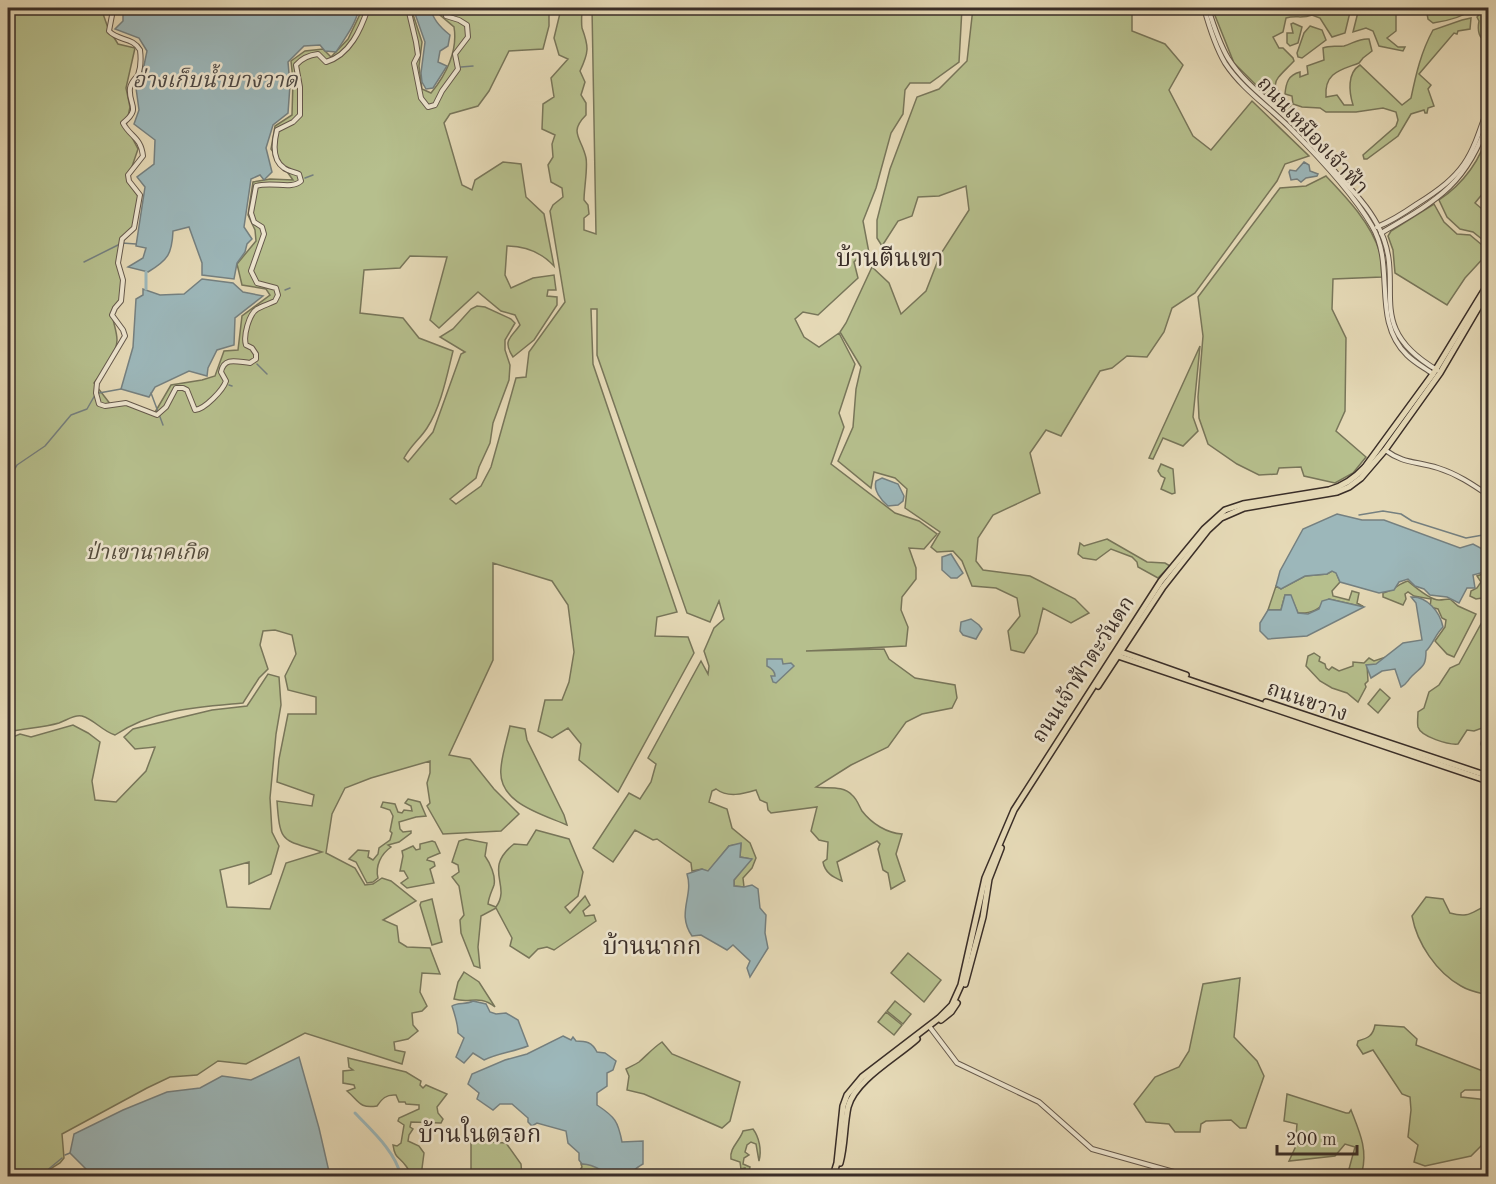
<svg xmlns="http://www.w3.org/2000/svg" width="1496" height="1184" font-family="'Old Standard TT','Noto Serif Thai',serif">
	<rect width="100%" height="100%" fill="#e5d9b6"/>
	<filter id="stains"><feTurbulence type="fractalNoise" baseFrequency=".00333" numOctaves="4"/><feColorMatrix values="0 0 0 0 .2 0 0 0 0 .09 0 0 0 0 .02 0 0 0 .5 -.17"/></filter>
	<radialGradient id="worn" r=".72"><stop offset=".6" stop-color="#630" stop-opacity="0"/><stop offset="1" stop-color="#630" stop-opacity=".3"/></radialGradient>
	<g fill="#b6bf8d" stroke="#78765a" stroke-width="1.5">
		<path d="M 8,8 L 101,8 L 108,28 L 118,44 L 135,48 L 126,88 L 130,107 L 126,126 L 138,149 L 127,181 L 138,196 L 134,228 L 122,242 L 118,263 L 122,282 L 121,301 L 112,311 C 112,321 117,330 117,340 C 117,354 103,371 94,383 L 111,405 L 123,404 L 154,414 L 171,385 L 202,380 L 215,376 L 224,351 L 238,350 L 242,316 L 270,295 L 266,289 L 242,285 L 237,264 L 256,241 L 255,230 L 248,215 L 253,182 L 270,179 L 293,180 L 271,149 L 275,126 L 292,115 L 293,80 L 291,61 L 305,51 L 323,49 L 331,57 L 348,39 L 363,8 L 411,8 L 422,42 L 419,66 L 422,89 L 431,93 C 446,75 458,51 454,27 L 440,15 L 439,8 L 549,8 L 549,26 L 543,49 L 509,51 L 489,91 L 478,106 L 450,114 L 444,123 L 462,185 L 472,190 L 475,180 L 503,162 L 521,164 L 526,197 L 544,214 L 554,266 C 541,252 525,246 507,246 L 505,275 L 511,288 L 533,278 L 554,275 L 556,290 L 548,290 L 547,296 L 557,297 L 557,305 L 534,340 L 513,357 C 502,340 511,338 520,325 L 515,315 L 501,311 L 478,292 L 439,328 L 430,320 L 447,257 L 410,256 L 400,268 L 364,270 L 360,313 L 403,318 L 419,338 L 453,351 C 447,375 441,407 427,428 C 420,439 412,444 404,458 L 408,462 L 433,432 L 461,354 L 465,352 L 440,337 L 453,329 L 471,309 L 477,306 L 485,307 L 511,319 L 515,323 L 505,340 L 505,350 L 510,365 L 509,380 L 493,423 L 490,443 L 479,467 L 476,478 L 450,499 L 456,504 L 481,486 L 491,467 L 516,378 L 526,377 L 529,352 L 565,302 L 550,211 L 553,205 L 563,197 L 562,188 L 551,182 L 548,165 L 553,157 L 552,144 L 555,135 L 542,129 L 543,104 L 554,97 L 551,78 L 568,59 L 559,55 L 554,38 L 561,9 L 582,8 C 582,13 581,22 582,28 C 589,47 589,52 580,71 L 585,82 L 581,95 L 586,103 L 586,115 C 568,133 582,138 586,158 C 588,167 584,189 584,200 L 588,205 L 589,214 L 584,218 L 584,230 L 596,234 L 592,8 L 962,8 L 959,62 L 930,83 L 910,83 L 905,90 L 903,114 L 891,133 L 876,188 L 863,221 L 870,258 L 860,256 L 854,262 L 858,278 L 818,315 L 803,312 L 795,319 L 804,337 L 819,347 L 839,333 L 855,364 L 839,413 L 844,427 L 831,464 L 895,513 L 919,521 L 937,534 L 924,549 L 909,548 L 916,568 L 916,579 L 902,597 L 901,610 L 908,627 L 906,646 L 806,651 L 884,649 L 889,659 L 915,678 L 955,685 L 957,698 L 952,708 L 922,714 L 906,722 L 888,747 L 851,765 L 816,787 C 827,789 843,785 852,795 C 857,799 859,806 862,811 C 872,824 887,833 902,834 L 896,854 L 905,881 L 891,889 L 888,873 L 883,870 L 878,849 L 880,844 L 877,841 L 837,862 L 842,881 C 833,877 825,873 823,862 L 827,859 L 828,842 L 819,840 L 811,831 L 817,807 L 771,813 L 768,810 L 767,803 L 760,800 L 756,790 C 743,794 728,798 716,789 L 712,791 L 709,802 L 727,809 L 732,828 L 750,843 L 756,858 L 752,868 L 743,878 L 744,887 L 734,886 L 734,880 L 751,859 L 740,857 L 741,844 L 729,846 L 708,872 L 702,869 L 692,871 L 691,863 L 657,839 L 653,840 L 635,830 L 613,862 L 593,848 L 629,793 L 640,799 L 651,782 L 656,764 L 648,758 L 701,661 L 708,674 L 709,666 L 704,651 L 714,628 L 724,619 L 719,601 L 710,622 L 687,613 L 597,355 L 597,309 L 591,309 L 593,364 L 677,612 L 657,617 L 655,636 L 688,637 L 694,653 L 618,792 L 579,760 L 581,744 L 568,728 L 552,738 L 538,731 L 545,700 L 562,700 L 569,682 L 574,652 L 568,605 L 552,581 L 493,563 L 493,660 L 449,755 L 470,759 L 494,789 L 519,814 L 501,831 L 443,834 L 427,806 L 430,803 L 427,783 L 430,773 L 430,761 L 371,778 L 345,788 L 332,814 L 326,853 L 355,868 L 365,885 L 373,884 L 382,878 L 391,881 L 416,901 L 383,920 L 397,926 L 399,942 L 407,947 L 430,948 L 440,974 L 422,973 L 420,992 L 427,1006 L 422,1011 L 412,1013 L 413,1025 L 418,1031 L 408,1039 L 394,1042 L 395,1050 L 405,1052 L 402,1064 L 305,1033 L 246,1064 L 218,1061 L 197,1075 L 170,1077 L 147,1088 L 62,1134 L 64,1158 L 60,1163 L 39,1176 L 8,1176 L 8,739 L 20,734 L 31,737 L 73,725 L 88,733 L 100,742 L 92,781 L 95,800 L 116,802 L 146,771 L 155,747 L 135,749 L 124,737 L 133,729 L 212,710 L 247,706 L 268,674 L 279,677 L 281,705 L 276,734 L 270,798 L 272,832 L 279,846 L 271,874 L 249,884 L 249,862 L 220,870 L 227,907 L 270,909 L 286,863 L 322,852 C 283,839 280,846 277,801 L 312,806 L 314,795 L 277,782 L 279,759 L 288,714 L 316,714 L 316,697 L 288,690 L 285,676 L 296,654 L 292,635 L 275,630 L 263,631 L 260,645 L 268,669 L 259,678 L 243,703 C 200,707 153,709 115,735 C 102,731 95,720 82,716 C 75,714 67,720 59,723 C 42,728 25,728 8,732 Z"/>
		<polygon points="973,8 1132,8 1132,31 1165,44 1183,65 1169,90 1193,136 1211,150 1252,101 1309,156 1285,164 1277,181 1195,293 1172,308 1164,332 1147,357 1127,356 1112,368 1100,371 1061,436 1046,430 1030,453 1040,493 993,515 978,538 976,561 983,570 1030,576 1075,599 1089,613 1071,623 1043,608 1037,633 1024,653 1011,650 1008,631 1020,616 1017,598 996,588 972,586 962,561 953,551 937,552 931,547 940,532 905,508 907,489 895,478 874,472 871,488 838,461 853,427 856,389 861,367 840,332 846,323 872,267 889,283 901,314 926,291 940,255 969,210 966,186 939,196 918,197 912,216 898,221 882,246 877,238 877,220 890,169 917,97 939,89 967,61"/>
		<path d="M 1233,8 L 1351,8 L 1345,33 L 1332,37 L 1320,18 L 1312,15 C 1302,19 1296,15 1286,18 L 1283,32 L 1273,37 L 1279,48 L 1283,48 L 1293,58 L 1294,61 C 1274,82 1266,83 1291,104 L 1290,115 L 1263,92 L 1234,63 L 1214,13 Z"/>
		<polygon points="1359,8 1396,8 1396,31 1387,38 1398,47 1405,47 1403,51 1379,46 1373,31 1366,28 1353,32"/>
		<path d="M 1426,8 L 1437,8 L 1440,12 L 1459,8 L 1476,8 C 1464,16 1448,21 1433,23 L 1428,19 Z"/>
		<path d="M 1484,8 L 1488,8 L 1488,55 L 1487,44 C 1479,37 1477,32 1479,21 L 1477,17 Z"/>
		<path d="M 1471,18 L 1470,29 L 1458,31 L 1457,34 L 1454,33 L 1419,74 L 1431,85 L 1428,89 L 1434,106 L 1428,108 L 1427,113 L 1425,113 L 1424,110 L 1411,114 L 1398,136 L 1367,159 L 1364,159 L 1363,155 L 1396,126 L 1398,120 L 1396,112 L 1383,108 L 1356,112 L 1326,112 L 1320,108 L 1302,107 L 1293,104 L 1292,96 L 1285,94 C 1286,83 1288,75 1300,72 L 1300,77 L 1308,74 L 1307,66 L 1324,60 L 1323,48 C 1330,45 1336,47 1344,46 C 1352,44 1359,38 1369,39 L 1372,51 L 1363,58 L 1359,63 C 1341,70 1324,72 1326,97 L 1337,95 L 1344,105 L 1353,105 C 1349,92 1347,73 1360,65 L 1402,105 L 1411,98 C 1416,74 1421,52 1433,30 L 1462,20 Z"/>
		<polygon points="1293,23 1302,27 1298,43 1290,46 1287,43 1287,33 1293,33 1291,24"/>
		<polygon points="1310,26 1322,30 1326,40 1302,58 1298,57 1297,53 1304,33"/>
		<path d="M 1488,131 L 1488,187 L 1475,203 L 1488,214 L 1488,244 L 1473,232 L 1460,229 L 1447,217 L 1439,200 C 1463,184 1482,159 1488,131 Z"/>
		<path d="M 1326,176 C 1347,198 1371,223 1380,253 C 1382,261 1381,269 1382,277 L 1333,279 L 1332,309 L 1346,338 L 1345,411 L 1336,431 L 1366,457 L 1353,473 L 1335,483 L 1304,476 L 1301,467 L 1279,468 L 1277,474 L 1259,475 L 1237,464 L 1208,444 L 1199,418 L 1198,397 L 1203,336 L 1198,297 L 1280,188 L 1306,186 Z"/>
		<polygon points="1434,204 1444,222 1457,234 1470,235 1488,250 1488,253 1465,278 1447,305 1395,273 1393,250 1388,236 1391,231"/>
		<polygon points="1200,346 1193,417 1198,431 1183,446 1163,438 1153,459 1149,458"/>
		<polygon points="1161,464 1173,469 1175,493 1172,494 1161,489 1165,478 1161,476 1158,471"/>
		<polygon points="1107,539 1147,562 1165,563 1170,566 1158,578 1138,567 1137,562 1132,557 1111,549 1096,560 1083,558 1078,554 1080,543 1084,546"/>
		<path d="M 1332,571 L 1336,572 L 1340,582 L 1332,591 L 1333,596 L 1349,600 L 1352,591 L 1359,593 L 1357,603 L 1364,607 L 1329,599 C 1319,609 1312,614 1298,613 L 1290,595 L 1285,595 L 1281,610 L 1268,610 L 1276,586 L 1281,589 L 1305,576 L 1327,574 Z"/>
		<polygon points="1488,572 1488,597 1476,599 1470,596 1471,591 1477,588 1481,582 1477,576"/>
		<path d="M 1408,581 C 1415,587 1430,600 1439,600 C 1443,600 1446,599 1450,599 L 1458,606 L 1476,614 L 1454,657 L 1447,654 L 1435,641 L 1445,627 L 1446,620 L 1442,618 L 1438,609 L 1430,607 L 1431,599 L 1414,596 L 1408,592 L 1405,594 L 1406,599 L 1403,605 L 1383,597 L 1383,593 C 1392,592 1399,583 1408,581 Z"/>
		<path d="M 1488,599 L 1488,689 L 1486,688 C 1488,702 1494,739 1483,750 L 1481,744 L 1485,727 L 1474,731 L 1467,730 L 1458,744 C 1449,745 1421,737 1418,727 C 1417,723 1418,716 1418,712 L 1424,708 L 1429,692 L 1439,685 L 1450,668 L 1459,664 L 1482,622 L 1482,613 L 1488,605 Z"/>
		<polygon points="1314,653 1320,657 1319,661 1325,664 1326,668 1329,670 1332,667 1339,671 1353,666 1353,662 1364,663 1369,658 1374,661 1386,657 1376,665 1367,665 1368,681 1365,684 1366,687 1358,702 1347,693 1332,688 1320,681 1306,666 1308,656"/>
		<polygon points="1380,689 1390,698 1378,713 1368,704"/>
		<path d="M 510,726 L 525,729 L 527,740 L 564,815 L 567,825 C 542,814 497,803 501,768 C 502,754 507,740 510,726 Z"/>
		<path d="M 408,799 L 420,802 L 426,816 L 416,817 L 399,822 L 400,829 L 403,832 L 411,831 L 411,833 L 399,842 L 388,845 L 391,847 C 381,854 375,866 378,878 L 373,882 L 367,883 L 356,862 L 349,859 L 358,850 L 369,851 L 368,857 L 373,860 L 378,854 L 379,848 L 390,840 L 392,833 L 390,831 L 393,816 L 390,810 L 381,807 L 383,802 L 395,804 L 398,812 L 402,813 L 404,810 L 412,811 L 411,806 L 405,803 Z"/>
		<path d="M 536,830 L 569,839 L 583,872 L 578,896 L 565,907 L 570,913 L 585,896 L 590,905 L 583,911 L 585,916 L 594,915 L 596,921 L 554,950 L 547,947 L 538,949 L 529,958 L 510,946 L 512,938 L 496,908 L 481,916 L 478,947 L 480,968 L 474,966 L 461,933 L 460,920 L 464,915 L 459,886 L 452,877 L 459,872 L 458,865 L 452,862 L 459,841 L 466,839 L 487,843 L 485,856 C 490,863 496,876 494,885 C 492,891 489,896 488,904 L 496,907 C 512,885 482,869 514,844 L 527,845 Z"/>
		<polygon points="432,841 435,842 440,853 428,858 427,860 434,862 435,866 430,869 434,883 407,888 401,883 408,878 404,871 400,871 403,856 402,851 413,846 416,850 420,849 420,844"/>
		<path d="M 1426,897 L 1443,899 L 1450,913 C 1470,919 1472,911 1488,905 L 1488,995 C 1479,993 1469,991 1461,986 C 1436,972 1417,943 1412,916 Z"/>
		<polygon points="432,899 442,942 432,945 420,905 421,902"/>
		<polygon points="908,953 941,980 924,1002 891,973"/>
		<path d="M 464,972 L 479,982 L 495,1007 C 479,994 470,1004 454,999 L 458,982 Z"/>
		<polygon points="1240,978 1234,1037 1257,1061 1264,1076 1246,1128 1240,1128 1231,1120 1206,1121 1201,1124 1200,1132 1175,1132 1169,1124 1146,1122 1134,1104 1155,1077 1179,1067 1189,1051 1203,984"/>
		<polygon points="895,1001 911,1014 903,1024 887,1011"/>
		<polygon points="886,1012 902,1025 894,1035 878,1022"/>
		<path d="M 1375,1025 L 1404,1027 L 1417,1039 L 1416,1045 L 1488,1073 L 1487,1086 L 1481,1090 L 1465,1090 L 1461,1093 L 1461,1097 L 1488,1100 L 1488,1139 L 1471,1156 L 1425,1166 L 1414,1162 L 1418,1145 L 1408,1137 L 1411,1110 L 1410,1097 L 1402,1094 L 1373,1050 L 1363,1054 L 1357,1045 L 1358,1041 C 1368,1038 1373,1036 1375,1025 Z"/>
		<path d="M 662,1042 L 672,1054 L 740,1082 L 730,1121 L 722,1128 L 644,1094 L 627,1090 L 629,1076 L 626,1069 C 631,1066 635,1065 639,1062 C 647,1055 653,1048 662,1042 Z"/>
		<path d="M 348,1058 L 406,1072 L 421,1081 L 420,1085 L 423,1088 L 426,1085 L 447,1094 L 437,1107 L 438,1113 L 443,1119 L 441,1123 L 411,1122 L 410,1127 L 413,1129 L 409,1135 L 408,1141 L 419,1146 L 424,1153 L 421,1176 C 411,1177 411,1173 406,1166 C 399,1156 395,1159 393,1145 L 397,1146 L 401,1143 L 404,1125 L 398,1121 L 399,1118 L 419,1109 L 419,1105 L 406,1104 L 405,1102 L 399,1102 L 396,1095 C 386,1094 382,1099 377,1106 C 359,1109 359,1101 347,1091 L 355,1088 L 354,1085 L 343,1083 L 343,1071 L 353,1070 L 349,1067 Z"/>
		<path d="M 1287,1094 L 1346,1113 L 1349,1113 L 1351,1110 C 1359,1131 1368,1149 1362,1172 L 1349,1169 L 1355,1147 L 1345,1144 L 1335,1156 L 1289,1161 L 1295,1148 L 1297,1124 L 1284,1121 Z"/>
		<path d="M 753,1129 C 759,1137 762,1150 759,1161 L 756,1144 L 751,1142 L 747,1145 L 745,1152 L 749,1155 L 744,1158 L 743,1164 L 750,1167 L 749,1171 L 746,1171 L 745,1168 L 741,1169 L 740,1162 L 731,1159 C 729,1148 740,1141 743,1131 Z"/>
		<polygon points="471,1141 506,1143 521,1164 522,1176 471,1176"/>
		<polygon points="590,1163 615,1176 580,1176 580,1170 582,1167 581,1164"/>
	</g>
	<g fill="#9cb7ba" stroke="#758080" stroke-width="1.5">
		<path d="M 120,8 L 359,8 C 356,24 345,38 336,52 L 325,51 L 320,45 L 304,46 L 288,62 L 290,85 L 288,113 L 273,125 L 266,148 L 272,172 L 264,180 L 260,175 L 251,179 L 244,227 L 252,239 L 247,244 L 245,252 L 237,263 L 234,279 L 202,275 L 202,263 L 189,227 L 173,231 C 172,254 168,260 148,272 L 128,267 L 143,258 L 146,248 L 136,246 L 145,187 L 137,177 L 154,164 L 155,140 L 134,124 L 139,110 L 136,88 L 141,80 L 147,51 L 139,38 L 115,29 L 123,21 L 123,11 Z"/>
		<path d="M 413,8 L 431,8 C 432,18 441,28 450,35 L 448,46 L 440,51 L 438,62 L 447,66 L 433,88 L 426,89 L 422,82 L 421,73 L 425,42 Z"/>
		<polygon points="1304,162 1309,165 1310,171 1318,174 1317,176 1306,178 1301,182 1297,179 1291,180 1289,172 1290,170 1296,171"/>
		<polygon points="202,279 233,283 243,292 263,296 235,318 234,345 217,350 208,368 207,376 189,371 155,387 149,397 121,389 133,347 136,299 143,295 143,289 160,295 184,294"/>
		<path d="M 882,478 L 898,484 L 904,496 L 903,501 L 898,505 L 888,506 C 881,500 873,490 876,481 Z"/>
		<polygon points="1337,514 1362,520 1384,520 1460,548 1473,544 1488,552 1488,571 1473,575 1475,588 1467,588 1459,603 1447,597 1430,595 1424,589 1415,586 1408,579 1399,582 1394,590 1379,593 1340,582 1336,573 1332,571 1327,574 1305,576 1281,589 1276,586 1280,571 1303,529"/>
		<polygon points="951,554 963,573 957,578 951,578 942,570 942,557"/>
		<polygon points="1285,595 1291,595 1298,613 1308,614 1319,609 1322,601 1329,599 1364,607 1307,636 1268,639 1260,631 1260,623 1268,610 1281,610"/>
		<path d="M 1411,597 C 1427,596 1440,612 1443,627 C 1435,635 1433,644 1426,651 C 1426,667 1422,666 1412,676 C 1407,681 1407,684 1401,687 L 1395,669 L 1382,671 L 1371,678 L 1366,665 L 1376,664 L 1403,643 L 1422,640 L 1416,603 Z"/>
		<polygon points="971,619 979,625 982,629 976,639 963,635 960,631 961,622"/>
		<path d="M 767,659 L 782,659 L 783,664 L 791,663 L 794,666 L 776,683 L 773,682 L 771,676 L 775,676 C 775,671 771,668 767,666 Z"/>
		<path d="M 741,843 L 740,857 L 752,859 L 734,880 L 734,886 L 744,887 L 752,885 L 758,889 L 760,908 L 766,915 L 765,933 L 768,948 L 750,977 L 747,968 L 750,961 L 733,945 L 727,950 L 701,935 L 692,936 C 676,913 694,896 687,874 L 702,869 L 708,871 L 729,846 Z"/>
		<path d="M 473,1001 L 486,1004 L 490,1012 L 496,1014 L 506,1013 L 518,1020 L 528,1046 C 513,1052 498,1053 484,1060 L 473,1053 L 464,1063 L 456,1057 L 464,1038 L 458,1033 C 458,1024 455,1015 452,1006 C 458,1002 466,1005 473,1001 Z"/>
		<path d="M 563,1036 L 571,1040 L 573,1037 L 576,1041 C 586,1041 592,1042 597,1052 L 605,1053 L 616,1061 L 613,1070 L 607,1073 L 607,1086 L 597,1093 L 597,1105 C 615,1117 618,1121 622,1142 L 643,1141 L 643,1164 C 637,1167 629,1175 623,1176 C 608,1179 597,1163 582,1164 L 579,1160 L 579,1153 L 568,1143 L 566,1131 L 537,1123 L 532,1126 L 528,1122 L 528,1118 L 512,1104 L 500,1104 L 493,1110 L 477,1099 L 479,1093 L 468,1084 L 472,1074 L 505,1060 L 527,1054 Z"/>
		<polygon points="299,1057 319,1128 330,1176 106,1176 105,1171 89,1172 70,1153 74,1134 123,1110 167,1092 200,1088 222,1076 251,1080"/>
	</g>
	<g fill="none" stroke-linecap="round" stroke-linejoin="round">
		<g stroke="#758080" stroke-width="1.5">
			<polyline points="461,67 473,66"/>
			<polyline points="305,178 313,175"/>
			<polyline points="84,262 122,243 136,244"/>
			<polyline points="285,290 290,288"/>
			<polyline points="257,364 267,374"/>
			<polyline points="229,385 232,386"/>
			<polyline points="99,393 121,389"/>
			<polyline points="151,393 163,425"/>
			<polyline points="8,480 17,465 45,446 71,415 87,409 95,395"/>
			<polyline points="1359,515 1383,511 1401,514 1412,521 1466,538 1483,535 1488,537"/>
			<polyline points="65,1155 70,1153"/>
			<polyline points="45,1172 62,1158"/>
			<polyline points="8,1175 27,1176 43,1174"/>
		</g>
		<g stroke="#9cb7ba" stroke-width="3">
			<polyline points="146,289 146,272"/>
			<path d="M 355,1113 C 372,1131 395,1151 401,1176"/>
		</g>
		<polyline stroke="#9cb7ba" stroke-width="4.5" points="96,1172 97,1176"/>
		<defs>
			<g id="minor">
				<path d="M 109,8 L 113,10 L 109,31 C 118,41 133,37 140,50 C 141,58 141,67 138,75 C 135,79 131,82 130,88 C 128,105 142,108 123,123 C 130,137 141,137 143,156 L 128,175 L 129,181 L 140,195 L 134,228 L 122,239 L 118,263 L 123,280 L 121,301 L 115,308 L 112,315 L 123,330 L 125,336 L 97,383 L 96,393 L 99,404 L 105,406 L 126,403 L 157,415 L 166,407 L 176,388 L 183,388 L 187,390 L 195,410 C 205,409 223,390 226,381 L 221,372 C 224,356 238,362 250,363 L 256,359 L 256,354 L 252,348 L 246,345 C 243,336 249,314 257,309 C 262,306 269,304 275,301 L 278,295 L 276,288 L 257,283 L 251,271 L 264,234 L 262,227 L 254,222 L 251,213 L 256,186 C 272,181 292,190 301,181 L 299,174 C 294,172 288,171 284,168 C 272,160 274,142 277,130 L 293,122 L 300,115 L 300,87 L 296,65 C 302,58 309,55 318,54 L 326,62 C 350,55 361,29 368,8"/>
				<polyline points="408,8 416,42 418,55 414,63 421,98 428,107 435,105 442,91 458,69 455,54 468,37 467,25 459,20 446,16 444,8"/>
				<path d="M 1204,8 C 1209,26 1215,46 1225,63 C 1242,89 1268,106 1290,128 C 1315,153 1354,195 1372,226 C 1396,266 1371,320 1407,355 C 1415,363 1425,368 1433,374"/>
				<path d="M 1208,8 C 1213,24 1219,43 1228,58 C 1244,84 1271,102 1292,123 C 1308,138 1323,157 1337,174 C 1351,189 1367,205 1377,224 C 1410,284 1359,324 1437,370"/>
				<path d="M 1377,227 C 1392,221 1404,213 1417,204 C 1466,173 1470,160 1488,107"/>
				<path d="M 1381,233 C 1436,201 1468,184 1488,120"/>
				<path d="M 1385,450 C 1404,464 1416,461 1438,468 C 1457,474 1472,484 1488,495"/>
				<polyline points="929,1026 957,1063 1039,1102 1092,1149 1188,1176"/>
			</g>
			<g id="major">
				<polyline points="1118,651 1186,675"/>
				<polyline points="1115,655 1488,781"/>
				<polyline points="1098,686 1163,587 1208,530 1221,518 1244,508 1337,492 1349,487 1361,478 1385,450 1440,373 1488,291"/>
				<polyline points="1266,702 1488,776"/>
				<polyline points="965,984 983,917 989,879 1001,848"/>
				<polyline points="941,1020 951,1012 957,1003"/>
				<path d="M 840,1163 C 845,1145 844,1126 848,1107 C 855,1080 896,1058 917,1039"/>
				<path d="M 833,1176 L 837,1163 L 843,1106 L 847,1095 L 862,1077 L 939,1018 L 952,1005 L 961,985 L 985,878 L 1014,810 L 1161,581 L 1204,529 L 1225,510 L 1243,504 L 1329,490 C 1344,486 1354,479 1365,467 L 1433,374 L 1488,284"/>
			</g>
		</defs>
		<use href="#minor" stroke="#65594c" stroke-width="6"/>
		<use href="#major" stroke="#3a2e28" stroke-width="8"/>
		<use href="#minor" stroke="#eee6d0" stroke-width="4"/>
		<use href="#major" stroke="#e5d9b6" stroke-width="5"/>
	</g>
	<g text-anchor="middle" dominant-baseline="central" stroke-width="5" stroke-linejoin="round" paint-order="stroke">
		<g font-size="21" fill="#3a2e28" stroke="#eee6d0">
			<text transform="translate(1312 136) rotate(47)">ถนนเหมืองเจ้าฟ้า</text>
			<text transform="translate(1084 670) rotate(-57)">ถนนเจ้าฟ้าตะวันตก</text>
			<text transform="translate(1307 702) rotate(19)">ถนนขวาง</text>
		</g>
		<g font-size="21" font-style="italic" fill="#534b3c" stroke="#eee6d0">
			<text x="147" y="553">ป่าเขานาคเกิด</text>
		</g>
		<g font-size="22" font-style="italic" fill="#4e4945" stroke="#eee6d0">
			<text x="215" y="81">อ่างเก็บน้ำบางวาด</text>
		</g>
		<g font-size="24" fill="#3a2e28" stroke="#eee6d0">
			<text x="890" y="260">บ้านตีนเขา</text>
			<text x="652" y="948">บ้านนากก</text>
			<text x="480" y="1136">บ้านในตรอก</text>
		</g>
	</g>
	<rect width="1496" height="1184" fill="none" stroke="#e5d9b6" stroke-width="30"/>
	<rect x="9" y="9" width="1478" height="1166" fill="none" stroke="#3a2e28" stroke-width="3"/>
	<rect x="15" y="15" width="1466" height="1154" fill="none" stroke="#3a2e28" stroke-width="1.5"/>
	<path d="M1277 1145v9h80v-9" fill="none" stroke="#3a2e28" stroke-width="3"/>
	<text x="1286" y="1145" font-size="18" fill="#3a2e28" stroke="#eee6d0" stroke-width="4.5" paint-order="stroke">200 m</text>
	<rect width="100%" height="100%" filter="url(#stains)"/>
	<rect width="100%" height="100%" fill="url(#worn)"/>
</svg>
